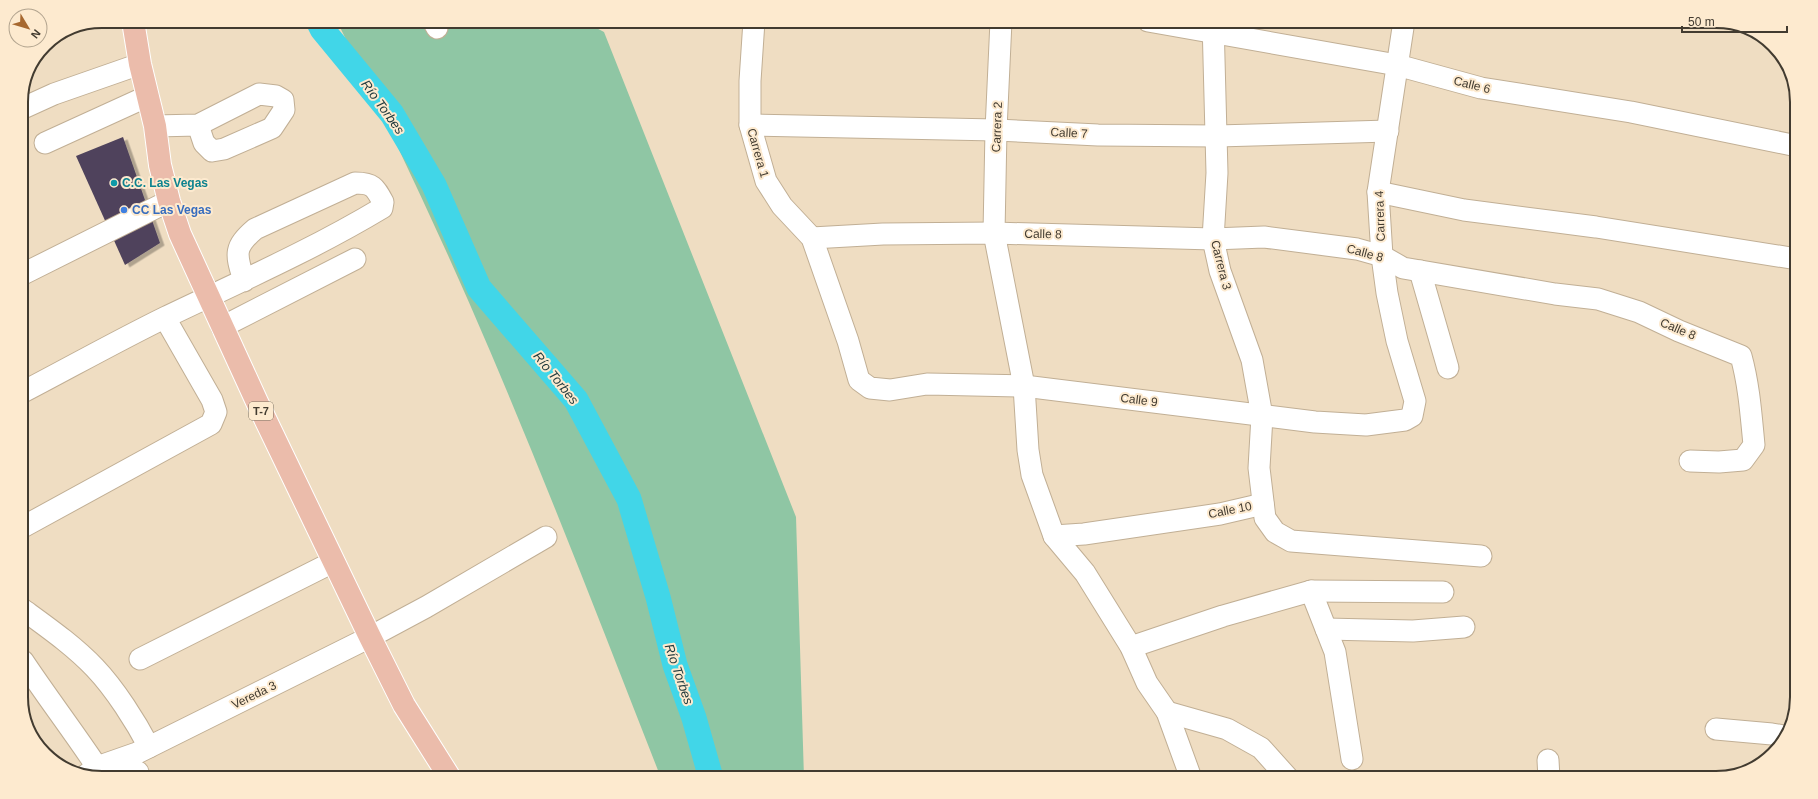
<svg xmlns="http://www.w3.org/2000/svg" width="1818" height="799" font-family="Helvetica,sans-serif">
	<defs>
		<filter id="shadow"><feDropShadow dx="4.5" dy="2.5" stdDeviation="0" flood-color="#0004"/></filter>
	</defs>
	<rect width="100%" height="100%" fill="#efddc2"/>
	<path fill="#8fc6a4" d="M 337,21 L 583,21 L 604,32 L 796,517 L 804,778 L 661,778 C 605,635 550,492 490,351 C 443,240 390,130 337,21 Z"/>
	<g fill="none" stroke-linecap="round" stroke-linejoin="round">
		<polyline stroke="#41d6e8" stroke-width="25" points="318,21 322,29 392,114 434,185 479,288 576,400 629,499 658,597 675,665 694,718 711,778"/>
	</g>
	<polygon fill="#4f435b" filter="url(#shadow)" points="123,137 160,243 125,265 76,156"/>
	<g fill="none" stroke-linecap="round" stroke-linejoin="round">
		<defs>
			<g id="minor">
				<polyline points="433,21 437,28"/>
				<polyline points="754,21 750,81 750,125 766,181 782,206 812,238 848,341 859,380 870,388 890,390 927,384 1024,386 1315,422 1366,425 1405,420 1412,416 1415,401 1397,341 1387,293 1382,256 1378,192 1404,21"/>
				<polyline points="1001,21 996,130 994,233 1024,386 1028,450 1032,475 1054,536 1085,573 1131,647 1147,683 1167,712 1191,778"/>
				<polyline points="1148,21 1397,65 1481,88 1631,112 1797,146"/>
				<polyline points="1213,21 1217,173 1213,239 1220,271 1252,360 1262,416 1259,468 1265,518 1275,532 1291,541 1481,556"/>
				<polyline points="21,109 54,94 140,64"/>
				<polyline points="750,125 996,130 1098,135 1217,136 1388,131"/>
				<polyline points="155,126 198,125 259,94 276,96 283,100 284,110 272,128 224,149 212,151 204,143 198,125"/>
				<polyline points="45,143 148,96"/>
				<polyline points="1378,192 1464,210 1596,227 1797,259"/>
				<path d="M 812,238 L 883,234 L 994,233 L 1213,239 L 1264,237 L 1357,249 L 1382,256 L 1403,268 L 1555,294 L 1598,299 L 1639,312 L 1679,331 L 1741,356 C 1749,385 1751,414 1754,445 L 1743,460 L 1719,462 L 1690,461"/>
				<polyline points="1420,271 1448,368"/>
				<polyline points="21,275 169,201"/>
				<polyline points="222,327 355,259"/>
				<path d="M 21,393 C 69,368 117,341 166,317 C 239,282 312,250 382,208 L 383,202 C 375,187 373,183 355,183 L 255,229 C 233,248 236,254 244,281"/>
				<polyline points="21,528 211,424 216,412 212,400 165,318"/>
				<polyline points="1054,536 1084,534 1220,514 1263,504"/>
				<polyline points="1311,591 1443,592"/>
				<path d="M 21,608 C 47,627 73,645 95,668 C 115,689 136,722 149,747"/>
				<polyline points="1326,629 1413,631 1464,627"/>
				<polyline points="1131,647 1223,616 1311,591 1335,652 1352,759"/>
				<polyline points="140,659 333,562"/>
				<path d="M 23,661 C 47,697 73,731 97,767"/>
				<polyline points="1167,712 1227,729 1261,748 1288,778"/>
				<polyline points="1716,729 1772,734 1784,736"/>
				<polyline points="1548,760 1549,778"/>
				<polyline points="86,775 97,767 137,753 370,637 426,607 546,537"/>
				<polyline points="120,778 133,772 138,772 139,778"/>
			</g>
			<polyline id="major" points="133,21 140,64 155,126 160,165 169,201 180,234 257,402 370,637 404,705 450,778"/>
		</defs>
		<use href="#minor" stroke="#c1af95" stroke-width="23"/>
		<use href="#major" stroke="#fff" stroke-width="24"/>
		<use href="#minor" stroke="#fff" stroke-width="21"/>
		<use href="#major" stroke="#ebbcab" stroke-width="22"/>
	</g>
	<circle fill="#0f9aa8" stroke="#fdeacf" stroke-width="1.5" cx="114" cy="183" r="4"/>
	<circle fill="#3f7fe0" stroke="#fdeacf" stroke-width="1.5" cx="124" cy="210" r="4"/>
	<g text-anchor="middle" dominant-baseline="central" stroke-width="4" stroke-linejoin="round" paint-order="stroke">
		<rect fill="#fdeacf" stroke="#7a7060" stroke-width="1" x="249" y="402" width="24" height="18" rx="3"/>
		<g font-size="11" font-weight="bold" fill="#423b30">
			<text x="261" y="411">T-7</text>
		</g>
		<g font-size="12" fill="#423b30" stroke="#fdeacf">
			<text transform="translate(1472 85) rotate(14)">Calle 6</text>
			<text transform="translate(997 127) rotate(-88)">Carrera 2</text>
			<text transform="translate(1069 133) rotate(3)">Calle 7</text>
			<text transform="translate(758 153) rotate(74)">Carrera 1</text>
			<text transform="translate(1380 216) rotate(-92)">Carrera 4</text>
			<text transform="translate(1043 234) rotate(1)">Calle 8</text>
			<text transform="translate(1365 253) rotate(15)">Calle 8</text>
			<text transform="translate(1221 265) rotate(76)">Carrera 3</text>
			<text transform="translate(1678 329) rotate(23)">Calle 8</text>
			<text transform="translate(1139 400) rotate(7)">Calle 9</text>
			<text transform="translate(1230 510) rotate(-11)">Calle 10</text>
			<text transform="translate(254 695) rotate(-26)">Vereda 3</text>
		</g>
		<g font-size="12" font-weight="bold" fill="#0d838f" stroke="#fdeacf" text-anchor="start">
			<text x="122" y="183">C.C. Las Vegas</text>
		</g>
		<g font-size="12" font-weight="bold" fill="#366cbe" stroke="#fdeacf" text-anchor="start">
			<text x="132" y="210">CC Las Vegas</text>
		</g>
		<g font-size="13" font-style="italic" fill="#223b3e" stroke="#fdeacf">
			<text transform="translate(383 107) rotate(54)">Río Torbes</text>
			<text transform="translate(556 378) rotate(51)">Río Torbes</text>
			<text transform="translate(679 674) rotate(71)">Río Torbes</text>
		</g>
	</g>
	<path d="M0 0H1818V799H0ZM102 28H1716A74 74 0 0 1 1790 102V697A74 74 0 0 1 1716 771H102A74 74 0 0 1 28 697V102A74 74 0 0 1 102 28Z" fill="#fdeacf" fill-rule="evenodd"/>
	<path fill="none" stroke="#423b30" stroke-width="2" d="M102 28H1716A74 74 0 0 1 1790 102V697A74 74 0 0 1 1716 771H102A74 74 0 0 1 28 697V102A74 74 0 0 1 102 28Z"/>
	<g transform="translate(28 28) rotate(128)"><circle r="19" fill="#fdeacf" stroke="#b2a48f"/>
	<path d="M0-3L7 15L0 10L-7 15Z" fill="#a7682f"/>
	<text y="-6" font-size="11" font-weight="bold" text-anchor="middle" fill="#423b30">N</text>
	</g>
	<path d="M1682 26v6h105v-6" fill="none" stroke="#423b30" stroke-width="2"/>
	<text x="1688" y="26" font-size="12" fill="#423b30" stroke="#fdeacf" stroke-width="3" paint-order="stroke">50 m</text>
</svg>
